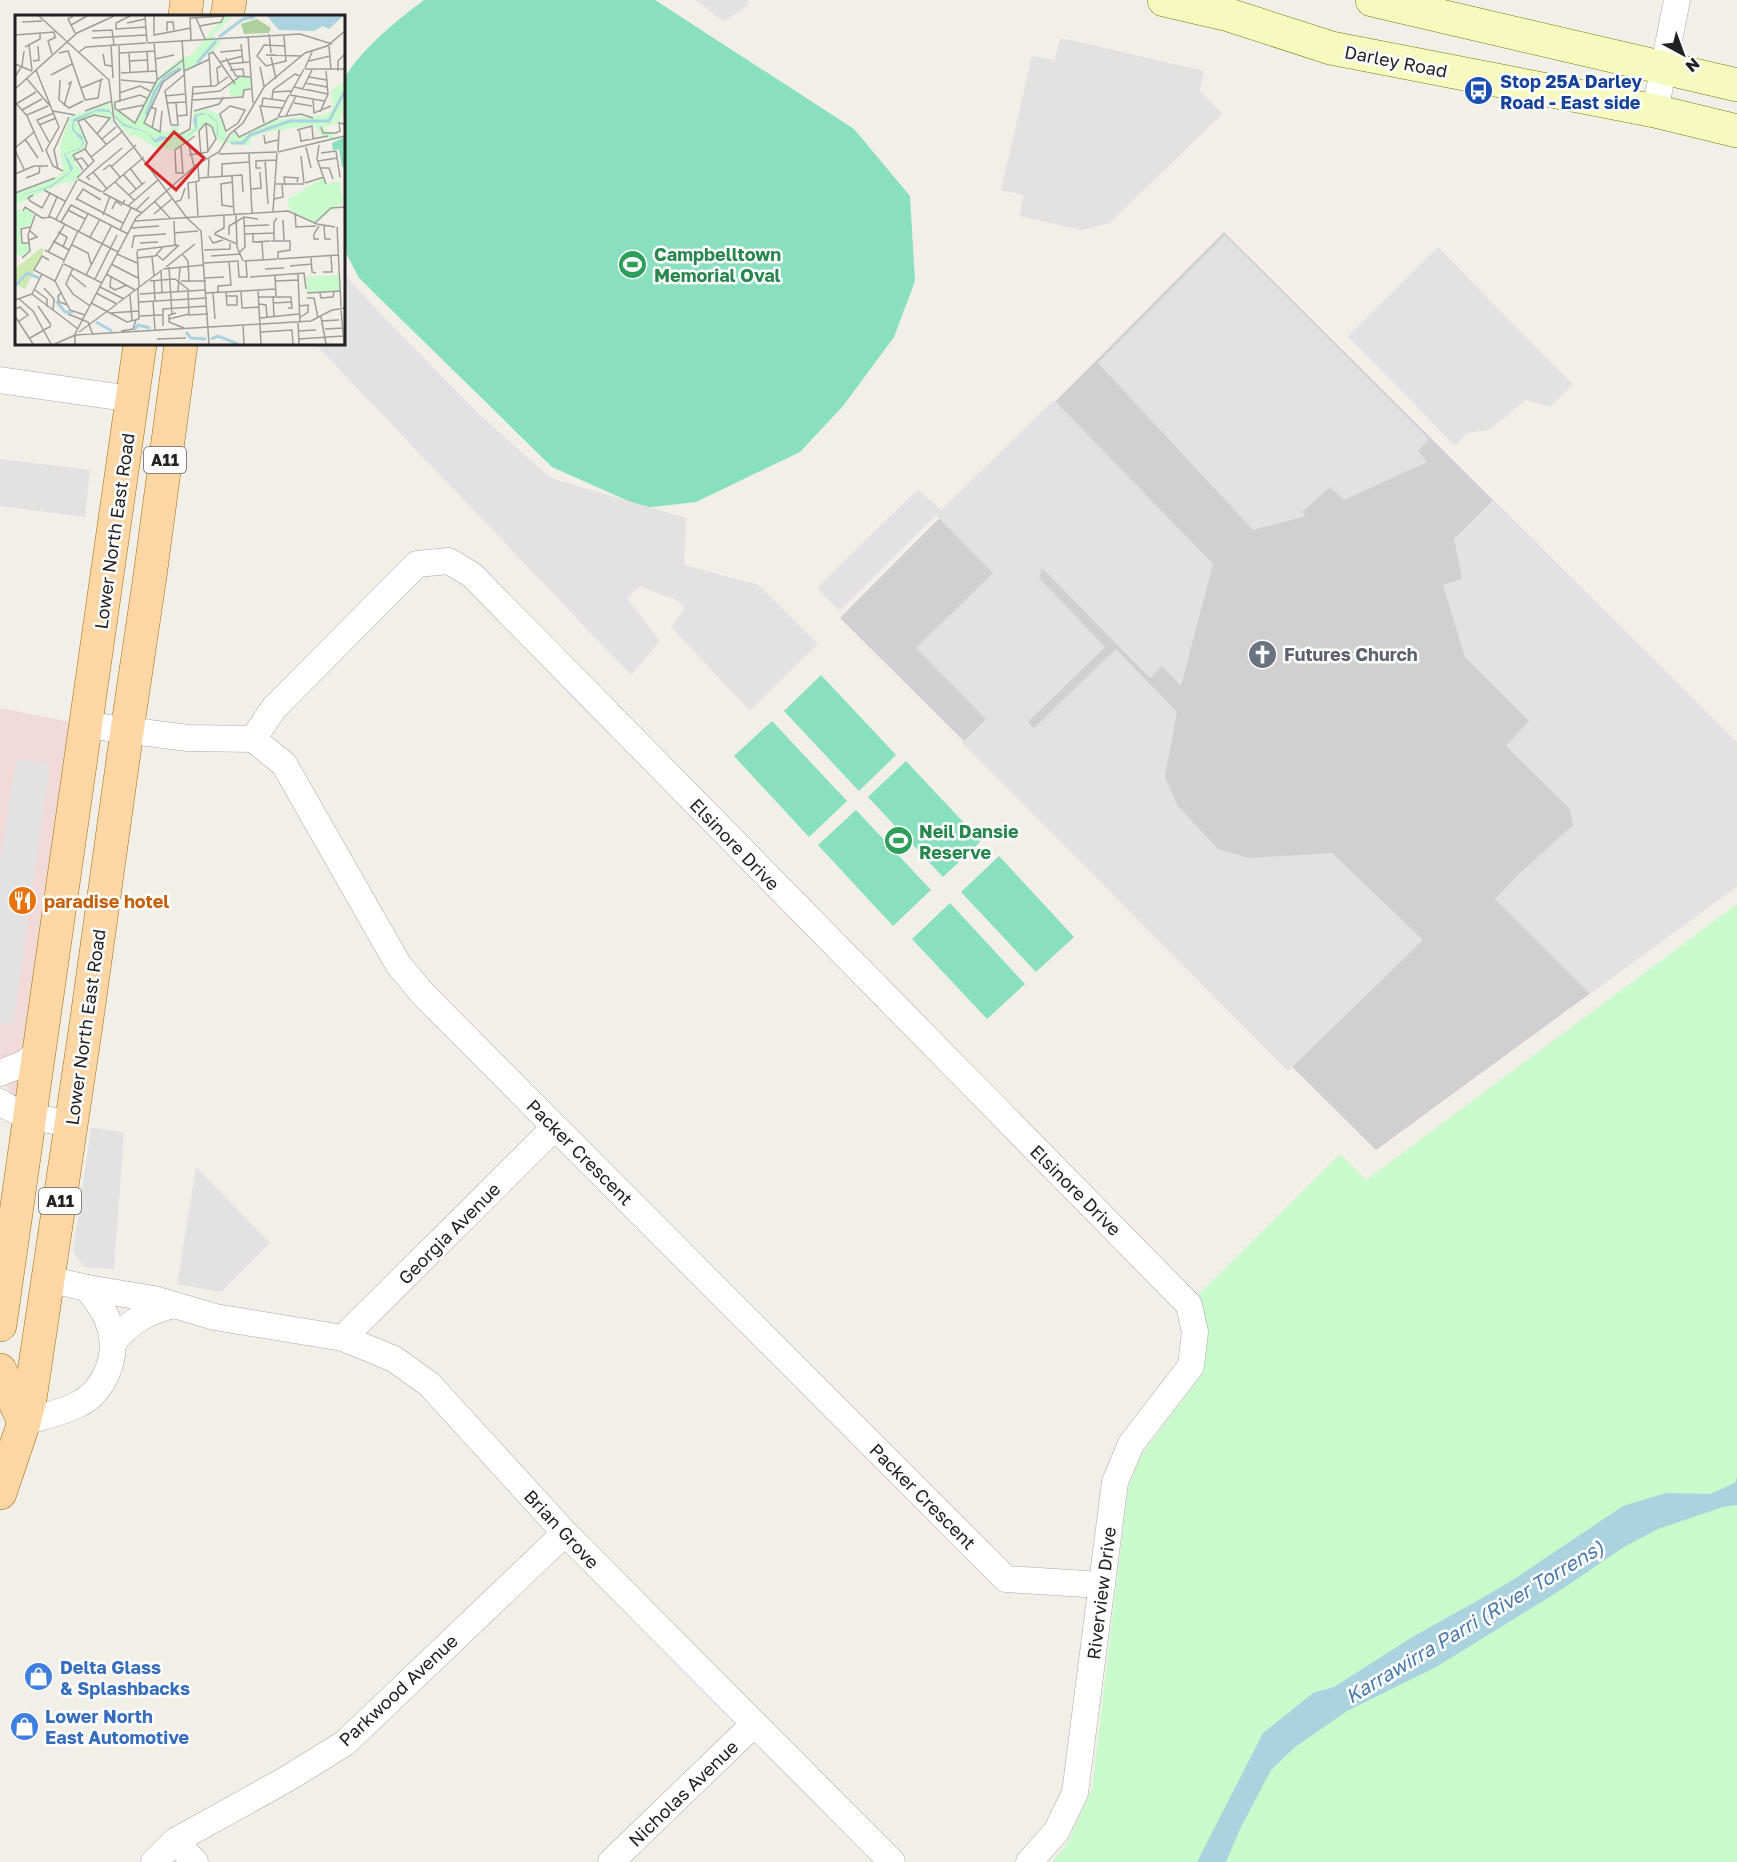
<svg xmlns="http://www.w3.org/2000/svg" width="1737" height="1862" font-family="'Golos Text',sans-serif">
	<rect width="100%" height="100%" fill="#f2efe9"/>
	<polygon fill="#f2dad9" points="0,708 70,722 18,1099 0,1080"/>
	<polygon fill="#d0d0d0" points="1224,232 1737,743 1737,886 1376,1150 840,618"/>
	<polygon fill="#c8facc" points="1737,904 1737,1862 1052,1862 1066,1846 1092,1789 1128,1488 1142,1454 1202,1374 1205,1337 1199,1294 1340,1154 1366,1180"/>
	<g fill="#88e0be">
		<path d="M 424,0 L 655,0 L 854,129 L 910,196 L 915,281 L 894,337 L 843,406 L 800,452 L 696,502 L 644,508 L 552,467 L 359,278 L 344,249 L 344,79 C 359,51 397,20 424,0 Z"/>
		<polygon points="821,675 896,755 859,791 784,711"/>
		<polygon points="772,721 847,801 809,837 734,756"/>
		<polygon points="906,761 981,841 943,877 868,797"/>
		<polygon points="856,810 931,890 893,926 818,845"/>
		<polygon points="999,856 1074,937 1036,972 961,892"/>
		<polygon points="950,903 1025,984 987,1019 912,939"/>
	</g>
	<g fill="#e2e2e2">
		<polygon points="696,0 748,0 748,5 724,22"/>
		<polygon points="1061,38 1204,71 1200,90 1222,114 1110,223 1082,230 1020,216 1023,195 1001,190 1032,56 1054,60"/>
		<polygon points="1225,235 1429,439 1418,451 1427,462 1344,500 1330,487 1302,512 1306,516 1253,530 1098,363"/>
		<polygon points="1438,247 1573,385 1550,407 1526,400 1489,430 1467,433 1455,446 1348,336"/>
		<polygon points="344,274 392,326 481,416 551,478 686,518 684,565 759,585 818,644 750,711 671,627 685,608 678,601 640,586 627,598 660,641 631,675 315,344 344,344"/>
		<polygon points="1054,400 1213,564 1181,686 1162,666 1150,678 1042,568 1039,578 1105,647 1028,722 1034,728 1116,649 1177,712 1165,777 1177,805 1218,849 1249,858 1332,853 1423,940 1288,1071 962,743 986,719 916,648 993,573 936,515 839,611 817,588 918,489 941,510"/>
		<polygon points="0,459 90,470 85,517 0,506"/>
		<polygon points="1493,500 1737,743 1737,886 1590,994 1495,899 1519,874 1573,825 1570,809 1506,746 1529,721 1465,657 1443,585 1462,579 1454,539"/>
		<polygon points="16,759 50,764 13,1024 0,1023 0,864"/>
		<polygon points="91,1128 124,1132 114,1269 84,1267 73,1251"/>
		<polygon points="196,1167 270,1243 221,1292 177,1284"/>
	</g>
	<polygon fill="#aad3df" points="1737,1477 1737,1505 1723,1507 1658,1529 1624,1547 1559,1591 1436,1667 1347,1711 1295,1747 1271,1770 1240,1829 1226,1862 1197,1862 1263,1733 1313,1693 1334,1687 1414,1636 1477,1601 1516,1578 1623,1506 1666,1493 1710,1494 1735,1483"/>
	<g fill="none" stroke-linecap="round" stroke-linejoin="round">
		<defs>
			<g id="minor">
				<polyline points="1655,111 1677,0"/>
				<polyline points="0,380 132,399"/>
				<polyline points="86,725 188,738 253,739 284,764 398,964 422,993 555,1127 1006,1579 1102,1585"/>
				<polyline points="253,739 274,708 417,564 449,561 472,575 1189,1305 1195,1332 1191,1366 1131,1444 1115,1482 1075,1793 1056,1832 1029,1862"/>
				<polyline points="0,1073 25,1063 40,1050"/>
				<path d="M 0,1102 C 22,1118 46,1120 72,1123"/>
				<polyline points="87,1288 154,1299 215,1317 343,1338 394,1359 429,1384 565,1533 892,1862"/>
				<polyline points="343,1338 555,1127"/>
				<path d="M 113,1342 C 132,1320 145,1313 173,1305"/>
				<path d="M 24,1422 C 41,1417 61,1413 77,1405 C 104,1392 119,1357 110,1327 C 106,1312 96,1300 87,1288 L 48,1279"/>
				<polyline points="175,1841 195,1862"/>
				<polyline points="154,1862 175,1841 285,1780 345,1743 565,1533"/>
				<polyline points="611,1862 754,1724"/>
			</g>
			<g id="secondary">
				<polyline points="1164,0 1229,15 1331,48 1655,111 1737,131"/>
				<polyline points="1372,0 1737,85"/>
			</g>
			<g id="primary">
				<polyline points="185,16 187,0"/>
				<polyline points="227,16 230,0"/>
				<polyline points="0,1325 140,344"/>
				<polyline points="0,1370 24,1422"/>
				<polyline points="0,1493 24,1422 30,1399 86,1025 127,731 150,576 181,344"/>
			</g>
		</defs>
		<use href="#minor" stroke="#a9a9a9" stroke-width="27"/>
		<use href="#secondary" stroke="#707d05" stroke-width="34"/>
		<use href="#primary" stroke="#a06b00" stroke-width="34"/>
		<use href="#minor" stroke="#fff" stroke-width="26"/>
		<use href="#secondary" stroke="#f7fabf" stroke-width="33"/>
		<use href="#primary" stroke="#fcd6a4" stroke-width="33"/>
	</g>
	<defs>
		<symbol id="bus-disc" viewBox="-11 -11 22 22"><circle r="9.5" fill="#1a4fb4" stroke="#fff"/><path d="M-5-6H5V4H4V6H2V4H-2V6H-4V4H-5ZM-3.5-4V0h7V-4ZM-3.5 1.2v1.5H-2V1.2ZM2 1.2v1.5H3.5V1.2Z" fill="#fff"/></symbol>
		<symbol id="stadium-disc" viewBox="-11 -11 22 22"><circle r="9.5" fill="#2e9e5b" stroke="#fff"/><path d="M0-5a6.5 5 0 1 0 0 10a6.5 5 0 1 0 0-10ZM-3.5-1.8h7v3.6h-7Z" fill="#fff"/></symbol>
		<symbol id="church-disc" viewBox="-11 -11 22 22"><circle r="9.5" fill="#6b7280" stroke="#fff"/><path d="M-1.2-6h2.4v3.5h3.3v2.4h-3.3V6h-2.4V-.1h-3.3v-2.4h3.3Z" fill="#fff"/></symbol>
		<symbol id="restaurant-disc" viewBox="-11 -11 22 22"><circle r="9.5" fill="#e8710a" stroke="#fff"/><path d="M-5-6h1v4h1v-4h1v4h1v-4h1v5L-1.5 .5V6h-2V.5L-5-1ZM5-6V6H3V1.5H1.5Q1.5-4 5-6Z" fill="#fff"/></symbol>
		<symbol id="shop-disc" viewBox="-11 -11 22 22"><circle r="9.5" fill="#3f7fe0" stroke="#fff"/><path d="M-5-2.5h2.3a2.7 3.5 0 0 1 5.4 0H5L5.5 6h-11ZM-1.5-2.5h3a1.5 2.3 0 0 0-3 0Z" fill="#fff"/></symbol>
	</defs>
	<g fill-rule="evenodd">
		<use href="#bus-disc" x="1462" y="74" width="33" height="33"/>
		<use href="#stadium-disc" x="616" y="248" width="33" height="33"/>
		<use href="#church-disc" x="1246" y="638" width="33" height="33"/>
		<use href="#stadium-disc" x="882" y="824" width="33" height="33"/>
		<use href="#restaurant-disc" x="6" y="884" width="33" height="33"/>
		<use href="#shop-disc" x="22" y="1660" width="33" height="33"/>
		<use href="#shop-disc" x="8" y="1710" width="33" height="33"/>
	</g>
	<g text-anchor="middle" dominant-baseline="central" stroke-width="5" stroke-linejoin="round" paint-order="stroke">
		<g fill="#fff" stroke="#646464" stroke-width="1.5">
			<rect x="144" y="447" width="42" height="26" rx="4.5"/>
			<rect x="39" y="1188" width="42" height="26" rx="4.5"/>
		</g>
		<g font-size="16" font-weight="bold" fill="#222">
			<text x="165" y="460">A11</text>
			<text x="60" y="1201">A11</text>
		</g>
		<g font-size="18" fill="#222" stroke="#fff">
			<text transform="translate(1396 61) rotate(11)">Darley Road</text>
			<text transform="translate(114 531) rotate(-82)">Lower North East Road</text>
			<text transform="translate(735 844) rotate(46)">Elsinore Drive</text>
			<text transform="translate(85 1027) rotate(-82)">Lower North East Road</text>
			<text transform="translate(580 1152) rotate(45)">Packer Crescent</text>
			<text transform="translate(1076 1190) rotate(45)">Elsinore Drive</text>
			<text transform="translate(449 1233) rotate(-45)">Georgia Avenue</text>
			<text transform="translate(923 1496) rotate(45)">Packer Crescent</text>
			<text transform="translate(562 1529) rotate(47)">Brian Grove</text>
			<text transform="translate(1101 1593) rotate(-83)">Riverview Drive</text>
			<text transform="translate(398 1690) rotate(-43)">Parkwood Avenue</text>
			<text transform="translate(683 1793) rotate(-44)">Nicholas Avenue</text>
		</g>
		<g font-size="18" font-weight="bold" fill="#164399" stroke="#fff" text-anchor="start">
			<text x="1500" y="81">Stop 25A Darley<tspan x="1500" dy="21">Road - East side</tspan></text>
		</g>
		<g font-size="18" font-weight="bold" fill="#27864d" stroke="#fff" text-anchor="start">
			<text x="654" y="254">Campbelltown<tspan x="654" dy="21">Memorial Oval</tspan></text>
			<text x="919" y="831">Neil Dansie<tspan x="919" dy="21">Reserve</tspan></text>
		</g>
		<g font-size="18" font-weight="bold" fill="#5b616d" stroke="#fff" text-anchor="start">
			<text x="1284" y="654">Futures Church</text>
		</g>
		<g font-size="18" font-weight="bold" fill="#c56008" stroke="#fff" text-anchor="start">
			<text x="44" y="901">paradise hotel</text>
		</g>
		<g font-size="18" font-weight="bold" fill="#366cbe" stroke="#fff" text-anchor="start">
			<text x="60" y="1667">Delta Glass<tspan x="60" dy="21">&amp; Splashbacks</tspan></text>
			<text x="45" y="1716">Lower North<tspan x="45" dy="21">East Automotive</tspan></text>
		</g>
		<g font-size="20" font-style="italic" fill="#4a7aab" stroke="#fff">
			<text transform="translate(1474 1621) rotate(-31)">Karrawirra Parri (River Torrens)</text>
		</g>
	</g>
	<g transform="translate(15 15)">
		<rect width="330" height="330" fill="#f2efe9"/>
		<path d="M 26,233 L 29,235 L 10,274 L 0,269 L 0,254 Z" fill="#cdebb0"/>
		<path d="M 242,4 L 256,13 L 254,18 L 229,19 L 226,9 Z" fill="#add19e"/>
		<path d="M 210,1 L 218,1 L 197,21 L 206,26 L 198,37 L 184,45 L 180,53 L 166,54 L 149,66 L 129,108 L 146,116 L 155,117 L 157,111 L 163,110 L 164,120 L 178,113 L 179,97 L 192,94 L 204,99 L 213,120 L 209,128 L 202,125 L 193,107 L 160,135 L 141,133 L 119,119 L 116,122 L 113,119 L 121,109 L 112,118 L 102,107 L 97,93 L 100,79 L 100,93 L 119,108 L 137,71 L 149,57 L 168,42 L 175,41 ZM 224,62 L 235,62 L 236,74 L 229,75 L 228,82 L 215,81 L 214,70 ZM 330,66 L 330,88 L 324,108 L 305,113 L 319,119 L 320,125 L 308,122 L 299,110 L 252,117 L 235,123 L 236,131 L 211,128 L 219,117 L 223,123 L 257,105 L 310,100 L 318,93 L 316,75 ZM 94,87 L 98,108 L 86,99 L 62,108 L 72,124 L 69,134 L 59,138 L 60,149 L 67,155 L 60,167 L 47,168 L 0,190 L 0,178 L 36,166 L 48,157 L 45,130 L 55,102 ZM 309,162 L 311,169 L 325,166 L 328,187 L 300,208 L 276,196 L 272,185 ZM 0,192 L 8,197 L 11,192 L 19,200 L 15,210 L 5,213 L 6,228 L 14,228 L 15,235 L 5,242 L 0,237 ZM 324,260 L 325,276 L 292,277 L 291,262 Z" fill="#c8facc"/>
		<path d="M 330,122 L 330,151 L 327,152 L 324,134 L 318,135 L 317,128 Z" fill="#88e0be"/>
		<path d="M 252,1 L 328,1 L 314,14 L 308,11 L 299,16 L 264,15 ZM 83,94 L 94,95 L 109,109 L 134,118 L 140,125 L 145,121 L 168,124 L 181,114 L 178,105 L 180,100 L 187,98 L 191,99 L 196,101 L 203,107 L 203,120 L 220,129 L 202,120 L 202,107 L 191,99 L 182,101 L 182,114 L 169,124 L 153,123 L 140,128 L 133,118 L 109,111 L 94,97 L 81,96 L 59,107 L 59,115 L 67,121 L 69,128 L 65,134 L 50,139 L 58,153 L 56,157 L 36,172 L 0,182 L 35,171 L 56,156 L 49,139 L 65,133 L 68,127 L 57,115 L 58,104 Z" fill="#aad3df"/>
		<path fill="none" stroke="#aad3df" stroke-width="3" d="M 204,22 L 228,4 L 240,2M 182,48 L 201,26M 131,100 L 140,76 L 150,62 L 165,53M 216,128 L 228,128 L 235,120 L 275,106 L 314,106 L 330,76M 0,271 L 12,258 L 24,263M 41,286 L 50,297 L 58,297M 81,307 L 97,316M 119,315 L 123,310 L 135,313M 171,317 L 176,323 L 191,324M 196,324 L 203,321 L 223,329"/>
		<path fill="none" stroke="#9f9d99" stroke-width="1.5" d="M 24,1 L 94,65 L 99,106 L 172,203 L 186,216 L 194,329M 58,1 L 53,4 L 60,18M 115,1 L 101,8 L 101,14 L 131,12M 130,1 L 132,27M 139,1 L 139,20 L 176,13M 175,2 L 176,25M 176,3 L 210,1M 181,3 L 190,24M 7,7 L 27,6M 112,8 L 130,4M 56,10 L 72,1M 185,11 L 206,7 L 209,1M 77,16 L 97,15 L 99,30M 152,16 L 152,7 L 158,7 L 159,15M 254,19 L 256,38M 0,20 L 39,17 L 40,22M 233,21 L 238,88M 269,21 L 271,47M 77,23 L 131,20M 139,27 L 142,64M 132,28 L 285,19 L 317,29M 104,29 L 105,87M 226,29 L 228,47M 14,30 L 17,55M 96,30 L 98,63M 270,31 L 249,30 L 242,41 L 251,51 L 271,46M 314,31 L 316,55M 10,32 L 25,24 L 25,19M 132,36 L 133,56M 64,37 L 71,32 L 131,28M 114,37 L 115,57M 205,37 L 227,35M 44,38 L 53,36 L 70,85 L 83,83 L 86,65M 105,38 L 140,36M 37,39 L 33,26 L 41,22M 88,39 L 90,50 L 97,51M 261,40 L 251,40 L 286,41M 256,42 L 261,64M 211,43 L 221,61 L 235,62M 140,44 L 159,40M 18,46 L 24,45 L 23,31M 114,46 L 133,45M 294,46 L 315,41M 205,47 L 228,41M 0,49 L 17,56M 213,49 L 234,47M 245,52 L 249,71M 290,53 L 298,35M 290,54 L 330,54M 21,55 L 44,112 L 31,135 L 38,151 L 48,156M 215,55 L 228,54 L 229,62M 169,56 L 195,44M 323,56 L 323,46 L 330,39M 106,58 L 141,56M 36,60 L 57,49M 0,62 L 7,51 L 9,36M 294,62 L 312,65M 12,64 L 36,92M 106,65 L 140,68M 203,68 L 202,53 L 206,51M 290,68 L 312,72M 196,71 L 194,39 L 198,37 L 220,69M 279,72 L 313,79M 66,73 L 88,64M 0,74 L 62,18 L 99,1M 287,75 L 297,55M 258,77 L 276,76M 104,78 L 125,71 L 135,76M 177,79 L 205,76 L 224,62M 275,79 L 289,54M 275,80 L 309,86M 150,81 L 170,79M 132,83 L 125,80 L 100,87 L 100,93 L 120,108 L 142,65 L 168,45M 257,84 L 258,75 L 280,59 L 285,61M 298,84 L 299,98 L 316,91M 44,85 L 54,93 L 68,86M 44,85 L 45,65M 178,85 L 228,82 L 229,75 L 236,74M 0,87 L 12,101 L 28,137M 151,88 L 171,87M 279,88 L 297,91M 1,89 L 21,77M 49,91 L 56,67 L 53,69M 215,91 L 230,95 L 223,108 L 211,116 L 205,99 ZM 247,91 L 248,83 L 270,86M 136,92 L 141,94 L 137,113M 7,95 L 27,84M 104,95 L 129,90M 38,96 L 60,100M 70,96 L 97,86M 147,96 L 145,117 L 129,108 L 148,67 L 166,54M 179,96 L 204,89 L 209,82M 305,97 L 313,79 L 311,56M 12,100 L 33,91M 162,101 L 172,100 L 167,25M 271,101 L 281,81M 263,102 L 274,80M 264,102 L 286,99 L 298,103M 69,104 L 91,129M 191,108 L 197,112 L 201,124 L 193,136M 191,108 L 193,137M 249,108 L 245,91 L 267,93M 24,110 L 41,103M 156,110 L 150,76 L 169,60M 156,110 L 163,110 L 161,88M 306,112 L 308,118 L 321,118 L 325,116 L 324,108 L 330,109M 284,114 L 286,126 L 313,121M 219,115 L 224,122 L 263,103M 282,115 L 297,111 L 298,124M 164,120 L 175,114 L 178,72 L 200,71 L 213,62M 249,120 L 250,128 L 263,125M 10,124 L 23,143M 87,124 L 101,112M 34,127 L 22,105 L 39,98M 173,127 L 179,151M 304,130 L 302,144 L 311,169M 166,131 L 168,159M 291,132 L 296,153M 0,133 L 19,117M 0,135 L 9,154M 263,136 L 264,115M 263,137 L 330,121M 306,138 L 321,136 L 325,162M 204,139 L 262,137M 234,139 L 237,198M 174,140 L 193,137M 186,141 L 184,116 L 191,108M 286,141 L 289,168M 76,142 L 108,116M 59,145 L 67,143 L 73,151M 250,145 L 253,189M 303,146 L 322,143M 96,152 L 121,130M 115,153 L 127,169M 246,153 L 241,153 L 241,146 L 262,145M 305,153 L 314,153 L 318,164M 43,154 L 39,135 L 54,102M 68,155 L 58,140 L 70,134 L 72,128 L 63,106 L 79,100 L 95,103 L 82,119M 88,155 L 95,150 L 105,162M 78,157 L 92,174M 168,158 L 161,158 L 160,135 L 180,121M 0,159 L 19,151 L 33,151M 108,159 L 121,174M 217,161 L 219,199M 207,162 L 207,149 L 234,147M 11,163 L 24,158 L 25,151M 62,163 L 79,146 L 70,134M 184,163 L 227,160 L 228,177M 193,163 L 194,144M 63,164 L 87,177M 75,165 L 72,162 L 107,133M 100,167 L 119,185M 181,167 L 183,201M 218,167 L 206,169 L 207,190 L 219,192M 290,168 L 309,162M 261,169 L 289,169M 270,170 L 269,162 L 283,163 L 282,167M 236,174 L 246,173 L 245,157M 29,175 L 50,186M 88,177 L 129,142M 0,178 L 40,163M 88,178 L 127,198M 18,180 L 13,183 L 15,186 L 27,193 L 35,178M 114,180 L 130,167M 62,184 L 108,208M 174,184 L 173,168 L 184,166 L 183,150M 259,184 L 268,182 L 267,170M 61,185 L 68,174 L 86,185M 140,187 L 155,203M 160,187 L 166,185 L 170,173M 113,191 L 144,164M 97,194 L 101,186 L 106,190 L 110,185M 53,195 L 70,204M 121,195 L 134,182M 8,196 L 10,192 L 27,203 L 36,202 L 103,237M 258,196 L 262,138M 280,198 L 281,212 L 301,211M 139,199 L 158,183M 88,200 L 95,181M 221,200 L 222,232 L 228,246M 33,203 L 42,182M 41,204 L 62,165M 268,205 L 269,225M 120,206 L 273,196 L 302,209 L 320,212M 159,206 L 160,230M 46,207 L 56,190 L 113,219M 300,208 L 316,193 L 330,192M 229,211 L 254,210M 304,211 L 299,219 L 299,224 L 304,224M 309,211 L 310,224 L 316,224M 322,212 L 326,292M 116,213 L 144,211M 105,215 L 116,193M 64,216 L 73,199M 43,217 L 52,222 L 48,232M 159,218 L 183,216M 200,218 L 209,213 L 209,201M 199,219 L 222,229M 230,219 L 259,218M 238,219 L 238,227 L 255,226M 214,220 L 214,211 L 229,202 L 243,204M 194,221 L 198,228 L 208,225M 75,222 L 85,204M 14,225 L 22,222 L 14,215M 38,226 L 54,235M 247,226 L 248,245M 256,226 L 275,226 L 275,235 L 263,237 L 263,244M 259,226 L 259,207 L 262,203M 15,228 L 7,228 L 6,214 L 15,212M 125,228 L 143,227M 57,230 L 73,238 L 76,249M 117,233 L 119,221 L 151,219M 30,235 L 49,245M 122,235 L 163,230M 189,235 L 215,234 L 215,228M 122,236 L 124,271M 33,237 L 50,209M 225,237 L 230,232 L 229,202M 102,239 L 122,248M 142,240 L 148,245 L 164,230M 168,240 L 173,246 L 174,267M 196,241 L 226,239M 137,242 L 139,261M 296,242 L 297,257 L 301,258M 7,243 L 15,236 L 13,220 L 20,200M 122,243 L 140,241 L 148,232M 263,244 L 323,240M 34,245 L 27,241 L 19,255 L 40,266 L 55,295 L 70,300M 229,246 L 262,244M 223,247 L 224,262 L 232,262 L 231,246M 48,248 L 63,216M 189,248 L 224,246M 49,249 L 87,268M 96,249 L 123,263M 275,251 L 297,249M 151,252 L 180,229M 154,252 L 157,300M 58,253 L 51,269 L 58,279 L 75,291M 148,254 L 188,250M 250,254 L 269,253M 146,256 L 147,277M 308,257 L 317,257 L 316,241M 55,259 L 71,272M 91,259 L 120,275M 283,259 L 285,308M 71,260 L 97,210M 260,260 L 261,281M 96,262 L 95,272 L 100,275 L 112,270M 235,262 L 289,258 L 291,274M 190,263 L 209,262M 80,264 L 102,220M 40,266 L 48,249M 135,266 L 160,264 L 174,275M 139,266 L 140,286M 166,266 L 191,266M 261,266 L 283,265M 85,272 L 109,284M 29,273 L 39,284 L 38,296M 20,275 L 32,284 L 32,292M 243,275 L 246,329M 163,276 L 165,252M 173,276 L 174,300 L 193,299M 226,276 L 227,293 L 244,292M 47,277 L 43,281 L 44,287 L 53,290M 211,277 L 212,290 L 222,290 L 222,281 L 212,281M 81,278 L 102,289M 191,278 L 261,274M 198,278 L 200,304M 203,278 L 203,271 L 216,270 L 214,247M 292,278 L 325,276M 305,278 L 306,283 L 318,282 L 319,277M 17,279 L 63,314M 17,279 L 27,259M 125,279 L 190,275M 115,280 L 117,305M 258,281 L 259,302M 244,282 L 276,282 L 277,293 L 273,293M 3,283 L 18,296 L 36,329M 292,283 L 299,283 L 303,303M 0,285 L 17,279M 138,286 L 140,315M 124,287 L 192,283M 76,288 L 95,298 L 124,296M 103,288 L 147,255M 258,288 L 277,287M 244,289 L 251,290 L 252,302M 23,291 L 36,310M 284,291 L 293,290 L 293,297 L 284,303M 0,294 L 5,292 L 13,300 L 3,307M 326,295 L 329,329M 95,298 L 112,307 L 124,304 L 123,273M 161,298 L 154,300 L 154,307 L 169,313M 53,299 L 73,307 L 78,320M 0,301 L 18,329M 125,301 L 147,300M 306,302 L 311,329M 245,303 L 284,299M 154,304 L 174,299M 306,306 L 324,305M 283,307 L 284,329M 228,310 L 229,329M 148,311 L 148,294 L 192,291M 310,314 L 328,313M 106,316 L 118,314 L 121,305M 283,316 L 301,315M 64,317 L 102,289M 246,317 L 277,315 L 278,329M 15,323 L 36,311M 142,324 L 171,323M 284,324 L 328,321M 40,329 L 60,320 L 296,306 L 317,295 L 330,293M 60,329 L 60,319 L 121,203 L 181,150 L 204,137 L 215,119 L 228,108 L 249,72 L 290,38 L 312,31 L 330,16"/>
		<path fill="#d62828" fill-opacity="0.15" stroke="#d62828" stroke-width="3" d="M 159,117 L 189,143 L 161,175 L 131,149 Z"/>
		<rect width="330" height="330" fill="none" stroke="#222" stroke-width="3"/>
	</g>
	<g transform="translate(1683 54) rotate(139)" stroke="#ffffff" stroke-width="4.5" paint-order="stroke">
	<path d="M0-4.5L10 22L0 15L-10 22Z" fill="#222222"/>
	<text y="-9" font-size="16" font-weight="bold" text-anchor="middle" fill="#222222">N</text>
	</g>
</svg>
